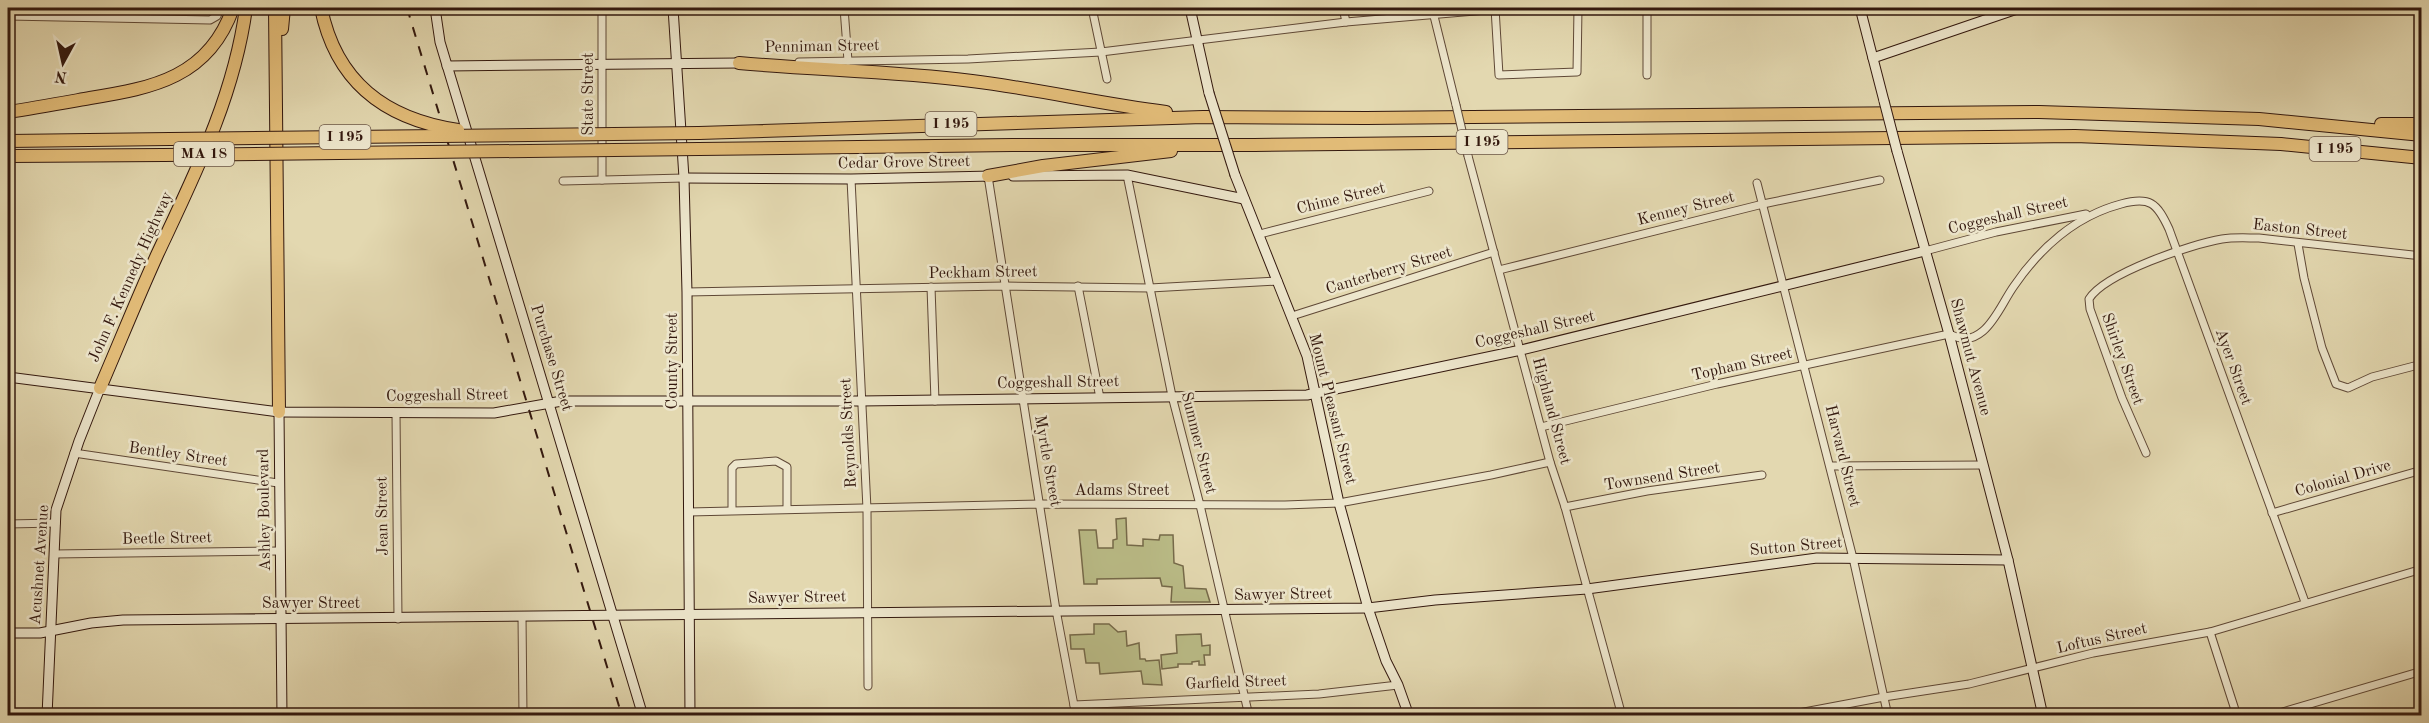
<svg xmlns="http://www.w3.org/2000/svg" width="2429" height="723" font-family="'Old Standard TT',serif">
	<rect width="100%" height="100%" fill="#e3d8b0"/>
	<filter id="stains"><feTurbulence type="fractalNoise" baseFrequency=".00333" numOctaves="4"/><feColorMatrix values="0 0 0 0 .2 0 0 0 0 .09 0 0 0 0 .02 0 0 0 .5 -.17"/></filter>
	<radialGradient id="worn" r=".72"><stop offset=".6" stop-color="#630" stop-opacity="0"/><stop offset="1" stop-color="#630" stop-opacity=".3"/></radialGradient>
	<g fill="#babc87" stroke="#766a4a" stroke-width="1.5">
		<polygon points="1126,518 1127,545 1143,546 1143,539 1159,540 1160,535 1173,535 1174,563 1183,566 1185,588 1206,589 1210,602 1171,602 1172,587 1162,586 1160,578 1097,579 1097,584 1084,584 1079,530 1096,530 1098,548 1113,548 1113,540 1117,539 1116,519"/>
		<polygon points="1094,624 1109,624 1118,632 1126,631 1127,646 1139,643 1140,659 1145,659 1146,661 1159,660 1162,685 1143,684 1141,671 1100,674 1099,663 1086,663 1084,649 1071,649 1070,635 1094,634"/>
		<polygon points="1201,634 1202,646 1210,645 1210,655 1204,655 1205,665 1199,665 1199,661 1192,662 1192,664 1178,664 1178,667 1162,669 1161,655 1177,653 1176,635"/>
	</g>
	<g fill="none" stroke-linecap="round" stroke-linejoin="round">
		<defs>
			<g id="street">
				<polyline points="602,8 602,180"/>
				<polyline points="844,8 848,61"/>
				<polyline points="1092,8 1107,79"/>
				<polyline points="1343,8 1346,22"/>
				<polyline points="1432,8 1456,105"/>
				<polyline points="1495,8 1499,75 1577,72 1578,8"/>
				<polyline points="8,16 210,20 217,16 220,8"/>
				<polyline points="799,62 968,59 1101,52 1346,22 1510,8"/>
				<polyline points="1647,75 1647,8"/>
				<polyline points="1468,156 1550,462 1565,507 1622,716"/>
				<polyline points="1127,175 1172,396 1200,505 1249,716"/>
				<polyline points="988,176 1056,610 1076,716"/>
				<polyline points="851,179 867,509 868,686"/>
				<polyline points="563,181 684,178"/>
				<polyline points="1757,183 1853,558 1888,716"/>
				<polyline points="1260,234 1429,191"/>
				<polyline points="2298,244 2304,278 2322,348 2336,384 2348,388 2372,377 2422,364"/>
				<polyline points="1925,251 1996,232 2086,214"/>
				<polyline points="1499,270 1763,204 1880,180"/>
				<polyline points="1078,286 1100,398"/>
				<polyline points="931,287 935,401"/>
				<polyline points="687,292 1004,286 1150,288 1278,281"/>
				<polyline points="1292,316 1494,252"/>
				<polyline points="396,413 398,619"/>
				<path d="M 1541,427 L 1717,384 L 1949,334 C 1962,340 1971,341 1983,331 C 1996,320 2004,300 2014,286 C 2040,248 2076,216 2121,204 C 2150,196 2157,203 2169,229 L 2305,602"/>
				<polyline points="74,453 278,483"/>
				<path d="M 2146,453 L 2122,398 L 2090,309 L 2089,299 C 2105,273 2192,244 2222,239 C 2234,237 2247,238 2259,238 L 2422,256"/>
				<polyline points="1831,466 1982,465"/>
				<polyline points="1565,507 1647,491 1762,475"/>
				<polyline points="732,510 732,468 736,464 776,461 787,467 787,509"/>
				<polyline points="689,512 1041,504 1285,505 1339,503 1491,475 1550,462"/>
				<polyline points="2272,513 2422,470"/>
				<polyline points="8,524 56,523"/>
				<polyline points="54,554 280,551"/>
				<polyline points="522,616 523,716"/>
				<polyline points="2210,632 2237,716"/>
				<polyline points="1074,705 1319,694 1398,685"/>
				<polyline points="1783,716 1884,697 1969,684 2093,653 2210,632 2422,569"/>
				<polyline points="2269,716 2422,671"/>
			</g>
			<g id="secondary">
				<polyline points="435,8 440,42 643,716"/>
				<polyline points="673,8 684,178 687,292 690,716"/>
				<polyline points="1190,8 1209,93"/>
				<polyline points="1860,8 1884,101"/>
				<polyline points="1873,58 2020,8"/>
				<polyline points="447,66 739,63"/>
				<polyline points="1897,151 1949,334 2008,560 2043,716"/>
				<polyline points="1235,175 1307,356 1339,503 1368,608 1386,661 1398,685 1409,716"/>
				<polyline points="1013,176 1127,175 1244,199"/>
				<polyline points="684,178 851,179 993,176"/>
				<polyline points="8,377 279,412 494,413 562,401 860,401 1307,395 1521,350 1925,251"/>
				<polyline points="279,412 282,716"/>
				<polyline points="8,633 40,633 91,623 123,620 1368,608 1435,600 1587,589 1817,558 2008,560"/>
				<polyline points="47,716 56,510 79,441 100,388"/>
			</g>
			<g id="highway">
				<polyline points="275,8 279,412"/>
				<polyline points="282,29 284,8"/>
				<path d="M 739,63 C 816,70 894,71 972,81 C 1037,89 1101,104 1166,112"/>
				<path d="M 8,112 C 35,108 62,103 90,98 C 153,88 209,77 233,8"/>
				<polyline points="2381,124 2422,124"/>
				<polyline points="699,133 1203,117 1366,118 2039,112 2259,119 2422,135"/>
				<polyline points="8,141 170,139"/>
				<polyline points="699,149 1012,145 1254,145 2075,136 2281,144 2422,158"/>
				<polyline points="8,156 164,155"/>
				<polyline points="988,176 1043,166 1171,151"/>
				<path d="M 100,388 C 119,344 137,299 157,255 C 195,174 234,97 246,8"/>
			</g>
		</defs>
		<use href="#street" stroke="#5f4836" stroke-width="9"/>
		<use href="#secondary" stroke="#33180e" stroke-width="11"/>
		<use href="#highway" stroke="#33180e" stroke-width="14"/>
		<use href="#street" stroke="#ede6cc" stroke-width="7"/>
		<use href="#secondary" stroke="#ede6cc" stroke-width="9"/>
		<use href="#highway" stroke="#e2bc78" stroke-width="12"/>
		<polyline stroke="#33180e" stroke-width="2" stroke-dasharray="10 10" stroke-linecap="butt" points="407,8 622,716"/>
		<defs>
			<polyline id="street-bridge" points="1456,105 1468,156"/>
			<g id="secondary-bridge">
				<polyline points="1209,93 1235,175"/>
				<polyline points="1884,101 1897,151"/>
			</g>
			<g id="highway-bridge">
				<path d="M 321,8 C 336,82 385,119 458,130"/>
				<polyline points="170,139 699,133"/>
				<polyline points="164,155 699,149"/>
			</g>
		</defs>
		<use href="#street-bridge" stroke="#5f4836" stroke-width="9" stroke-linecap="butt"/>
		<use href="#secondary-bridge" stroke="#33180e" stroke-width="11" stroke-linecap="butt"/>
		<use href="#highway-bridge" stroke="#33180e" stroke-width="14" stroke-linecap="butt"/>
		<use href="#street-bridge" stroke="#ede6cc" stroke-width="7"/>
		<use href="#secondary-bridge" stroke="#ede6cc" stroke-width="9"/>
		<use href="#highway-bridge" stroke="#e2bc78" stroke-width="12"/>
	</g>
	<g text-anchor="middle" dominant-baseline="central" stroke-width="5" stroke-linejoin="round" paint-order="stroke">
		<g fill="#ede6cc" stroke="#6b5647" stroke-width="1.5">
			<rect x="925.5" y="112" width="51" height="24" rx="4.5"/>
			<rect x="319.5" y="125" width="51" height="24" rx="4.5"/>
			<rect x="1456.5" y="130" width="51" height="24" rx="4.5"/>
			<rect x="2309.5" y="137" width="51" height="24" rx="4.5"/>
			<rect x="174" y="142" width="60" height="24" rx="4.5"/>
		</g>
		<g font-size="15" font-weight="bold" fill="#33180e">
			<text x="951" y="124">I 195</text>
			<text x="345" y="137">I 195</text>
			<text x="1482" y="142">I 195</text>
			<text x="2335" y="149">I 195</text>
			<text x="204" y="154">MA 18</text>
		</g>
		<g font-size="16" fill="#33180e" stroke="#ede6cc">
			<text transform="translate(822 47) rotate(-1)">Penniman Street</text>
			<text transform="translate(589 94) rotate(-90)">State Street</text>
			<text transform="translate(904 163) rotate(-1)">Cedar Grove Street</text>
			<text transform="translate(1341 199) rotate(-14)">Chime Street</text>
			<text transform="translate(1686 209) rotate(-14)">Kenney Street</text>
			<text transform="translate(2008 216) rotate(-13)">Coggeshall Street</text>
			<text transform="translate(2300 230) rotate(6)">Easton Street</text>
			<text transform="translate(1389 271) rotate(-17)">Canterberry Street</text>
			<text transform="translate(983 273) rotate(-1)">Peckham Street</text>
			<text transform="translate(131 277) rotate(-66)">John F. Kennedy Highway</text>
			<text transform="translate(1535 330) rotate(-13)">Coggeshall Street</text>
			<text transform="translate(1970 357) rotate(75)">Shawmut Avenue</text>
			<text transform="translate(551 358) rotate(73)">Purchase Street</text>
			<text transform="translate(2122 359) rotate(70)">Shirley Street</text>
			<text transform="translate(673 361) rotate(-90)">County Street</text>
			<text transform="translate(1742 365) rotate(-13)">Topham Street</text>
			<text transform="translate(2233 367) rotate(70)">Ayer Street</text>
			<text transform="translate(1058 383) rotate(-1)">Coggeshall Street</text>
			<text transform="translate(447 396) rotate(-1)">Coggeshall Street</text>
			<text transform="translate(1332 409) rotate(76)">Mount Pleasant Street</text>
			<text transform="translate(1551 411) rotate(75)">Highland Street</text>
			<text transform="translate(849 433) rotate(-93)">Reynolds Street</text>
			<text transform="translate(1198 443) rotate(76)">Summer Street</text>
			<text transform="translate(178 455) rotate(8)">Bentley Street</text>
			<text transform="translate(1842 456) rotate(76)">Harvard Street</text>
			<text transform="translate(1047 461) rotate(80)">Myrtle Street</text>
			<text transform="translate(1662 477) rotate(-9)">Townsend Street</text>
			<text transform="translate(2343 479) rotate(-16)">Colonial Drive</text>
			<text x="1122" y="491">Adams Street</text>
			<text transform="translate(265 510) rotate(-91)">Ashley Boulevard</text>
			<text transform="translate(383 516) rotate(-91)">Jean Street</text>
			<text transform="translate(167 539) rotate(-1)">Beetle Street</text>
			<text transform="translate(1796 547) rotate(-5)">Sutton Street</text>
			<text transform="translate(40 565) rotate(-86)">Acushnet Avenue</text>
			<text transform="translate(1283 595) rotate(-1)">Sawyer Street</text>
			<text transform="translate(797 598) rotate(-1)">Sawyer Street</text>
			<text x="311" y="604">Sawyer Street</text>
			<text transform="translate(2102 639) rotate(-13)">Loftus Street</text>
			<text transform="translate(1236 683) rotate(-2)">Garfield Street</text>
		</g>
	</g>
	<rect width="2429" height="723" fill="none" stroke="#e3d8b0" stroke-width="30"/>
	<rect x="9" y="9" width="2411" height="705" fill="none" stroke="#33180e" stroke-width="3"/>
	<rect x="15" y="15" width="2399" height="693" fill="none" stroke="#33180e" stroke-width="1.5"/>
	<g transform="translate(63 63) rotate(188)" stroke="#ede6cc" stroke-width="4.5" paint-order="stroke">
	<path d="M0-4.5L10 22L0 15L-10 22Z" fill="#33180e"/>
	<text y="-9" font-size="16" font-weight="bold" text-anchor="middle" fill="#33180e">N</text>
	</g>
	<rect width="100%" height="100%" filter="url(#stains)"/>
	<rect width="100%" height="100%" fill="url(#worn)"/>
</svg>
